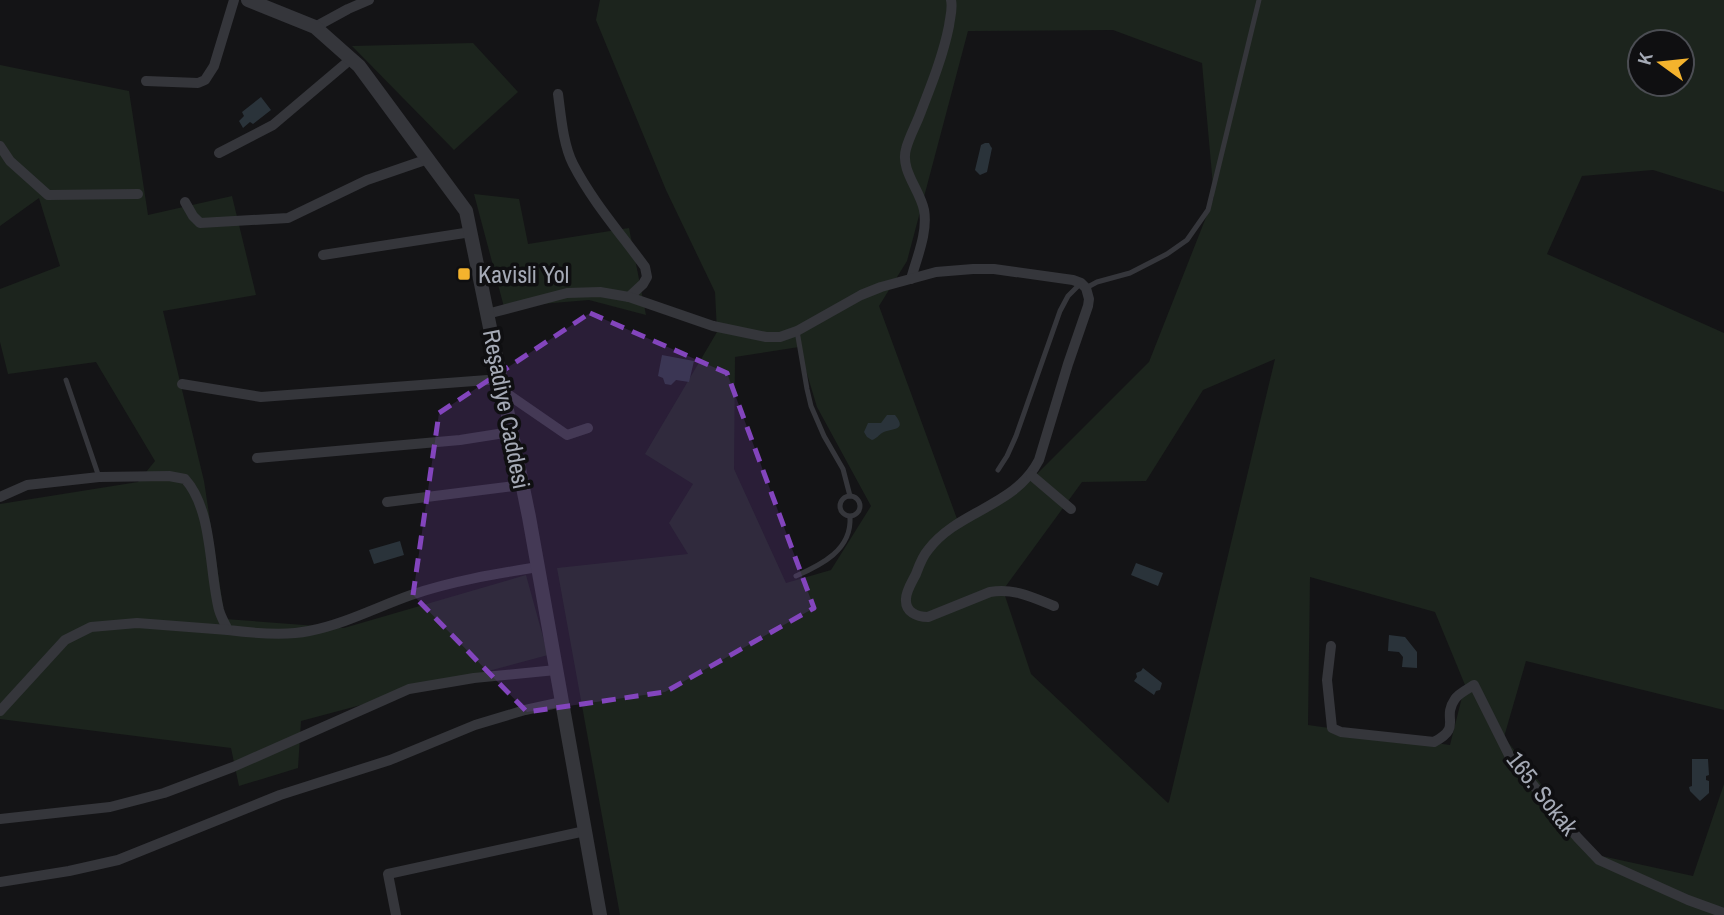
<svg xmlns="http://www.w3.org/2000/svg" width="1724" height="915" font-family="'Archivo Narrow',sans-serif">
	<rect width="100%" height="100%" fill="#141416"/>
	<g fill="#1c241d" fill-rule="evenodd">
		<path d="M 600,0 L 1724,0 L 1724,192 L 1653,170 L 1582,176 L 1547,254 L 1724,333 L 1724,710 L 1526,661 L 1504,737 L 1597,855 L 1693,876 L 1724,784 L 1724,915 L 620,915 L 557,568 L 688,554 L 669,523 L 693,484 L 645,454 L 717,332 L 715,292 L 666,190 L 596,20 ZM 1113,30 L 1202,63 L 1214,197 L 1149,362 L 1036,475 L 960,527 L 879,306 L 907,261 L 968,31 ZM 1640,42 L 1682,42 L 1682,84 L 1640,84 ZM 799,347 L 817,407 L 871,506 L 831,570 L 786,583 L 734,469 L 735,357 ZM 1275,359 L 1169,802 L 1168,803 L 1031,674 L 1003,590 L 1082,482 L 1146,481 L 1203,390 ZM 1310,577 L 1435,612 L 1465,685 L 1450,745 L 1308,725 Z"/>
		<polygon points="473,43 518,92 454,150 352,46"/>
		<polygon points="0,65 129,91 148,215 232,196 256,295 163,311 204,481 225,619 344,628 526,575 548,655 301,721 298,768 239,786 231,748 0,719 0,504 138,482 155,461 96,362 8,374 0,342 0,289 60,266 39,198 0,226"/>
		<polygon points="474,194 519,199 528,244 629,228 646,315 589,300 504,307"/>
	</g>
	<g fill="#2a333a">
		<polygon points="261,97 271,110 253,124 250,122 243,128 239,121 244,116 242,112"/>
		<polygon points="985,143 989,143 991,147 992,148 987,172 980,175 975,170 981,145"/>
		<polygon points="662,355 694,361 689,382 676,380 671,385 665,384 663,378 658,376"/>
		<path d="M 887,415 L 895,415 C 909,432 889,428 882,433 C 879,435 876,439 872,440 L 867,437 L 864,432 L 868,423 L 881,423 Z"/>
		<polygon points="400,541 404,555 374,564 369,550"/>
		<polygon points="1136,563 1163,573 1158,586 1131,575"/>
		<polygon points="1389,635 1405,637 1417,652 1417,668 1402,667 1403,657 1399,652 1388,651"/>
		<polygon points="1143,668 1162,683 1160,690 1156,691 1154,695 1134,681 1137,677 1136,673 1141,671"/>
		<polygon points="1692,759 1708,759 1709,775 1706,776 1706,780 1709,781 1709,793 1700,801 1690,791 1689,787 1692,786"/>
	</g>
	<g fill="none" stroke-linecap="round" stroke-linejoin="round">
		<g stroke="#35363b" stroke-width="5">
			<polyline points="1086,288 1097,282 1130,273 1167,254 1187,240 1208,210 1259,0"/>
			<polyline points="797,331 807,389 811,406 824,436 843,469 850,496"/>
			<polyline points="66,380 99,477"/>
			<polyline points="998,470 1007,456 1016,436 1060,311 1068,296 1081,283"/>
			<circle cx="850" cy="506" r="10"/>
			<path d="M 796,576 C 821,565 852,550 850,517"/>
		</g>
		<g stroke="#35363b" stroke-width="10">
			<polyline points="315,27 348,9 369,0"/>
			<polyline points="146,81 198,83 205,80 214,66 234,0"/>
			<path d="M 558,94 C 561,116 563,144 573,164 C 592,201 621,234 645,267 L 647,277 L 643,284 L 629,297"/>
			<polyline points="0,146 10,161 48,195 138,194"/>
			<polyline points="219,153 273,125 351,59"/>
			<polyline points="185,202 193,216 200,223 288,218 367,180 428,159"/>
			<polyline points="323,255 471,232"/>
			<path d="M 911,279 C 917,257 928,232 924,210 C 920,190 900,170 906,149 C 909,137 916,125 920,114 C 931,86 943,56 949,26 C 950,17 953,9 951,0"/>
			<path d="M 487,314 L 567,293 L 600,292 L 629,297 L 713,326 L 766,337 L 780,337 L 797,331 L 861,295 L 881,287 L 936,272 L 973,269 L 994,269 L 1073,280 L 1081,283 L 1086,288 L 1089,299 L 1088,306 L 1068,364 L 1039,460 C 1015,507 958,510 928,550 C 922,557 919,566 916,574 C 912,582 906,591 906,599 C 905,612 917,617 928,617 L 990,592 C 1014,588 1032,597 1054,606"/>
			<polyline points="182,384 261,397 501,379"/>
			<polyline points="503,391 567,435 588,428"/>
			<polyline points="257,458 460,440 511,432"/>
			<polyline points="1031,475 1071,509"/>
			<path d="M 0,497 L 27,485 L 99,477 L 169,476 L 185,479 C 213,510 209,571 219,610 C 221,617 225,624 228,630 C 252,633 286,636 309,631 C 345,624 377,607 411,595 C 452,581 495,574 538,567"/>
			<polyline points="387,502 522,485"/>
			<path d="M 1331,646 L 1327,680 L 1332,728 L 1341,732 L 1434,742 C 1463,727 1441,719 1455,699 C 1459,693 1468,689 1474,685 L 1511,759 L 1578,838 L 1599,860 L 1688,900 L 1724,913"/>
			<polyline points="0,711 65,640 91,627 137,623 228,630"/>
			<polyline points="0,819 110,807 164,793 233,767 409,689 474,678 556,670"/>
			<polyline points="0,882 69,871 118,860 280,795 390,760 475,725 525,710 562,702"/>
			<polyline points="396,915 388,874 585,831"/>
		</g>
		<polyline stroke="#35363b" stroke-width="14" points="248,0 315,27 359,66 466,211 529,517 600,915"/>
	</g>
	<path fill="#8345bd" fill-opacity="0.2" stroke="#8345bd" stroke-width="5" stroke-dasharray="14 9" stroke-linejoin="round" d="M 590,313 L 727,373 L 814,608 L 665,692 L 527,712 L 413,595 L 439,413 Z"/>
	<rect fill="#f4b32d" stroke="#0f0f11" stroke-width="2.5" x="457" y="267" width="14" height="14" rx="3.5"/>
	<g text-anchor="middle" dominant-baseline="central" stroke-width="7" stroke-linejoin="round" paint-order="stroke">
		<g font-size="24" fill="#a5aab6" stroke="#0f0f11" text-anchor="start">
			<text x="478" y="274">Kavisli Yol</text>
		</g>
		<g font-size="24" fill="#a5aab6" stroke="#0f0f11">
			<text transform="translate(507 409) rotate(79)">Reşadiye Caddesi</text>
			<text transform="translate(1543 793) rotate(52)">165. Sokak</text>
		</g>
	</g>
	<g transform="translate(1661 63) rotate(285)"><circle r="33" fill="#0f0f11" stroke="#4b4d53" stroke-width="2"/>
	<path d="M0-5L12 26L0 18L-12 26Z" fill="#f4b32d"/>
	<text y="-10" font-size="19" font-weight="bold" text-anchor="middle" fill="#a5aab6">K</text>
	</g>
</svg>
